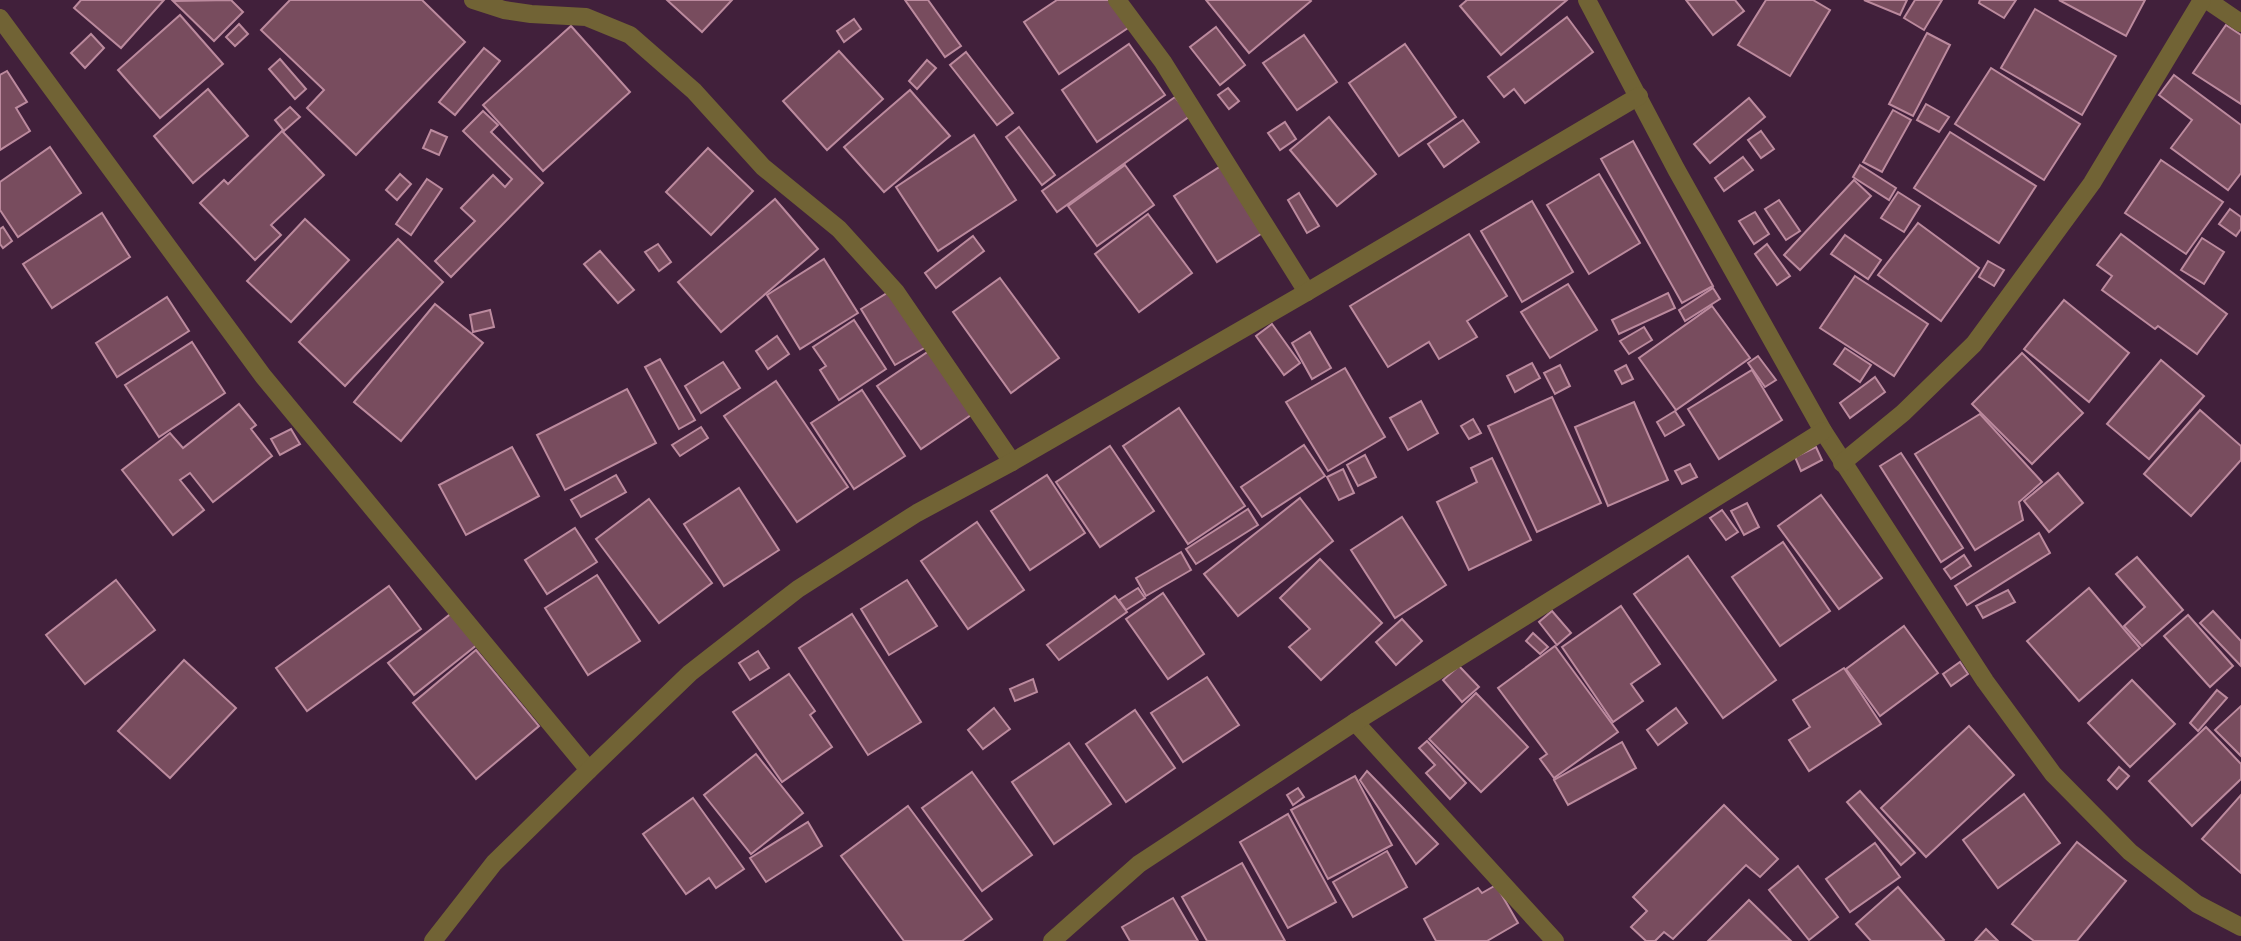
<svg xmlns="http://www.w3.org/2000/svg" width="2241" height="941" font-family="Mulish,sans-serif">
	<rect width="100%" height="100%" fill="#41203b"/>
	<g fill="#784c5e" stroke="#bc8a9e" stroke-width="2">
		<polygon points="81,0 164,0 121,48 74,8"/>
		<polygon points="231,0 243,12 214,41 173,1"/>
		<polygon points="290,0 422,0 465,42 356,155 307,108 324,90 261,30"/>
		<polygon points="667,0 732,0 702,32"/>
		<polygon points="905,0 928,0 961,46 945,57"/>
		<polygon points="1057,0 1114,0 1131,26 1059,74 1024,22"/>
		<polygon points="1206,0 1310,0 1311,1 1249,53"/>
		<polygon points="1467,0 1567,0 1501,55 1460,6"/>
		<polygon points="1686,0 1735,0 1744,11 1713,35"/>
		<polygon points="1766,0 1813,0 1830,10 1790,76 1738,45"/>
		<polygon points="1864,0 1907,0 1900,15"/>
		<polygon points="1915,0 1942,0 1924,30 1904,18"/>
		<polygon points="1980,0 2016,0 2004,18 1979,3"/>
		<polygon points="2059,0 2145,0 2126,36"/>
		<polygon points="2035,9 2116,56 2082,115 2001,68"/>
		<polygon points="180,15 223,64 160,118 118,70"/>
		<polygon points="1567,17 1593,52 1525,103 1514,89 1504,97 1488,77"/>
		<polygon points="854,19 861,29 844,42 837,31"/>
		<polygon points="239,24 248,34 235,46 226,37"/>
		<polygon points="2226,25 2241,35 2241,104 2193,73"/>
		<polygon points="571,26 630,92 543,171 483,105"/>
		<polygon points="1216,27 1245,65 1220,85 1190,47"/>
		<polygon points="1927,33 1950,45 1913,116 1889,104"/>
		<polygon points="91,34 104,48 85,68 71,53"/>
		<polygon points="1304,35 1337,82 1297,110 1263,63"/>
		<polygon points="1129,44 1165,95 1097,142 1062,90"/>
		<polygon points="1405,44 1456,117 1399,156 1349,83"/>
		<polygon points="484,48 500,61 455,115 439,102"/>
		<polygon points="839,51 883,99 827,150 783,101"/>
		<polygon points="966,52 1013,113 997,125 950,65"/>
		<polygon points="280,59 306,89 295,99 269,69"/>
		<polygon points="927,60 936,68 917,89 909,81"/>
		<polygon points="1991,68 2080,124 2044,180 1955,124"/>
		<polygon points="7,71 27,102 16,108 30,131 0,150 0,75"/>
		<polygon points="2174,75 2241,125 2241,173 2228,190 2171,148 2192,120 2159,95"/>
		<polygon points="1228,88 1239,101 1229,109 1218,95"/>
		<polygon points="208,89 248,136 193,183 154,136"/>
		<polygon points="910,90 950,136 884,192 844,147"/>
		<polygon points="1175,97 1190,116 1057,212 1042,191"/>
		<polygon points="1749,98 1765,117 1710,163 1694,144"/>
		<polygon points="1926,104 1949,117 1939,132 1917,120"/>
		<polygon points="290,107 300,117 284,131 275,120"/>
		<polygon points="1893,110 1911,120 1882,172 1863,162"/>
		<polygon points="483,111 498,125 491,132 543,183 451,277 435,261 475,221 461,208 493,175 505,187 512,179 463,131"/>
		<polygon points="1329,117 1376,174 1337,206 1290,150"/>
		<polygon points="1463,120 1479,142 1444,167 1428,144"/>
		<polygon points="1285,122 1296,139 1280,150 1268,133"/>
		<polygon points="1019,127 1055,175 1042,185 1006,137"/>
		<polygon points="431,130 447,137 439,155 423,148"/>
		<polygon points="282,131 324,175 271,225 281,235 255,260 200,203 224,180 228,184"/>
		<polygon points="1761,131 1774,149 1761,158 1748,140"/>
		<polygon points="1950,132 2036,186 1999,243 1914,188"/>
		<polygon points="974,135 1016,200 938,251 896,187"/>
		<polygon points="1633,141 1713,286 1682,303 1601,159"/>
		<polygon points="50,147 81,193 18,237 0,210 0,182"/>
		<polygon points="708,148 753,191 711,235 666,192"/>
		<polygon points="1743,157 1753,170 1724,191 1715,178"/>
		<polygon points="2161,160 2223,202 2186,254 2125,213"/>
		<polygon points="1125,165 1154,205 1097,246 1068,206"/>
		<polygon points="1860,165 1896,188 1889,200 1853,177"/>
		<polygon points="1221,166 1264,232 1217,262 1174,196"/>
		<polygon points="400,174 411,184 397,200 386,190"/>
		<polygon points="1599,174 1640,243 1589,274 1547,205"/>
		<polygon points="427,179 442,189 411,235 396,224"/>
		<polygon points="1854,180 1871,196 1800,270 1784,255"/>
		<polygon points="1898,192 1920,206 1904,232 1881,218"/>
		<polygon points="1299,193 1319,226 1307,233 1288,200"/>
		<polygon points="775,199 818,249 721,332 678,282"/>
		<polygon points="1779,200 1800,231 1786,240 1765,209"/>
		<polygon points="1532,201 1573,272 1522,302 1481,231"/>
		<polygon points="2230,209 2241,217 2241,229 2236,236 2219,224"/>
		<polygon points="1755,212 1769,234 1754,244 1739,221"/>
		<polygon points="102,213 130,257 52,308 23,264"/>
		<polygon points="1148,214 1192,273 1139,312 1095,254"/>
		<polygon points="305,219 349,260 291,322 247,281"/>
		<polygon points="1918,223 1979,268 1941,321 1878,275"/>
		<polygon points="3,227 12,241 3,248 0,244 0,229"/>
		<polygon points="1469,234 1507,296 1467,321 1477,337 1439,359 1429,342 1388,367 1350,306"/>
		<polygon points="2121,234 2227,314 2197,354 2158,326 2155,329 2102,290 2112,276 2097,265"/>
		<polygon points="1845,235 1881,260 1868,279 1831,254"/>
		<polygon points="973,236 984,251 936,288 925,273"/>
		<polygon points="2202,238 2224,252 2204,284 2181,270"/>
		<polygon points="398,239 443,282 345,386 299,342"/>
		<polygon points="658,244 671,262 659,271 645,252"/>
		<polygon points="1767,244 1790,276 1777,285 1755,254"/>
		<polygon points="600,251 634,290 618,303 584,264"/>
		<polygon points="824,259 858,313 800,349 767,295"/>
		<polygon points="1988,261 2004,270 1994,286 1979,277"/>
		<polygon points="1855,276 1928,324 1894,376 1820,328"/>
		<polygon points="1000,278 1059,358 1011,393 953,312"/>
		<polygon points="1568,284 1597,330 1550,358 1521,312"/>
		<polygon points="1713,288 1720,299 1685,321 1679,310"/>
		<polygon points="892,290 926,347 895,365 861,309"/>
		<polygon points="1668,293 1675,308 1619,334 1612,320"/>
		<polygon points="167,297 189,331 117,377 96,343"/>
		<polygon points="2064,300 2129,353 2089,402 2024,349"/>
		<polygon points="435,304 483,343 401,441 354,402"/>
		<polygon points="1712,306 1750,358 1676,410 1639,358"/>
		<polygon points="490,310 494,327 473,332 470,315"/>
		<polygon points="854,320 886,369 839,400 820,370 826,366 813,347"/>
		<polygon points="1272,324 1300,363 1284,375 1256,336"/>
		<polygon points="1644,327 1652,340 1629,354 1620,341"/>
		<polygon points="1310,332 1331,368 1312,379 1292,343"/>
		<polygon points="777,336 789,354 768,369 756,351"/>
		<polygon points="192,342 225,393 159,437 125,385"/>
		<polygon points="1845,348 1871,365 1860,382 1834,364"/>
		<polygon points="929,351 971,415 921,449 877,386"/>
		<polygon points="2022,353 2083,413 2032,464 1972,404"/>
		<polygon points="1758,356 1776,380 1765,387 1748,363"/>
		<polygon points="660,359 695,420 679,429 645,367"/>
		<polygon points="2161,360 2204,396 2149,459 2107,424"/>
		<polygon points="723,362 740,388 701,413 685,386"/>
		<polygon points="1532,363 1540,378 1515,392 1507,376"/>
		<polygon points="1560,365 1570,386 1555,394 1544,373"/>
		<polygon points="1626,365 1633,379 1622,384 1615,371"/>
		<polygon points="1345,368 1385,437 1328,471 1286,402"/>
		<polygon points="1752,370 1782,420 1719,459 1688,409"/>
		<polygon points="1875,377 1885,392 1850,418 1840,403"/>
		<polygon points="776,381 848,487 797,522 724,416"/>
		<polygon points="627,389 656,443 565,490 537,435"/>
		<polygon points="862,390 905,456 854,489 811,423"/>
		<polygon points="1552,397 1601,503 1537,532 1488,426"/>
		<polygon points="1421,401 1438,433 1408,450 1390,418"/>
		<polygon points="1634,402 1668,480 1608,506 1575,427"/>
		<polygon points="239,404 256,425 251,429 272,456 213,502 190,473 180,480 204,510 173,535 122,470 170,433 183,448"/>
		<polygon points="1179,408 1245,506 1188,544 1123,446"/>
		<polygon points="2200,410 2241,446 2241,460 2191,516 2144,474"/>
		<polygon points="1675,411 1684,425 1665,436 1657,422"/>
		<polygon points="1980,414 2042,482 2019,502 2023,520 1975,550 1915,454"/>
		<polygon points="1473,419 1481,433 1469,439 1461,426"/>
		<polygon points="701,427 708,438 680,456 672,445"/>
		<polygon points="291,429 300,444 280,455 271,439"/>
		<polygon points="1304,445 1325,476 1262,517 1241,487"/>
		<polygon points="1110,446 1154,511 1100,547 1056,482"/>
		<polygon points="512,447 539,496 466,535 439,485"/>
		<polygon points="1816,447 1822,460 1801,471 1795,457"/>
		<polygon points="1901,453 1963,548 1941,562 1880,466"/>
		<polygon points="1365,455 1376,477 1358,486 1347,465"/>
		<polygon points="1492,458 1531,540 1469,570 1437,502 1477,482 1471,468"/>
		<polygon points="1690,464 1697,477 1682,484 1675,471"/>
		<polygon points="1343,469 1354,493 1339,500 1327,477"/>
		<polygon points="2058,473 2083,503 2049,532 2024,501"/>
		<polygon points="616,475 626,492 581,517 571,500"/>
		<polygon points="1047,475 1085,533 1030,570 991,511"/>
		<polygon points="739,488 779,550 724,586 684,524"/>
		<polygon points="1821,495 1882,578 1839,609 1778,526"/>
		<polygon points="1300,498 1333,541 1238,616 1204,574"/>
		<polygon points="649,499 712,583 659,623 596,539"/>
		<polygon points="1747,503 1759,527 1744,535 1731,511"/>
		<polygon points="1248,509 1258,525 1196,564 1186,549"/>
		<polygon points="1722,510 1738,532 1726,540 1710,518"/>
		<polygon points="1402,517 1446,585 1395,618 1351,550"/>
		<polygon points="977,522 1024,590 968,629 921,561"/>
		<polygon points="575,528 597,562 547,594 525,560"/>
		<polygon points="2039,533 2050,553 1967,605 1955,586"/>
		<polygon points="1783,542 1830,611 1780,646 1732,577"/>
		<polygon points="1181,552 1191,570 1146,596 1136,578"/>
		<polygon points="1964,555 1971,566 1951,579 1944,569"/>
		<polygon points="1688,556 1776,680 1723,718 1634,594"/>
		<polygon points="2137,557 2183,610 2142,646 2124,626 2145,607 2116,574"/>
		<polygon points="1320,559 1382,623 1321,680 1289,647 1310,629 1280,598"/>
		<polygon points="597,575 640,641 588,675 545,608"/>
		<polygon points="116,580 155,630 85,684 46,635"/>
		<polygon points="907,580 937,626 889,655 861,609"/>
		<polygon points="389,586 421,629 307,711 276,668"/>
		<polygon points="1138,588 1145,598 1126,610 1119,600"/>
		<polygon points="2089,588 2140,648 2079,701 2027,641"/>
		<polygon points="2008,590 2015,602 1983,618 1976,606"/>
		<polygon points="1163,593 1204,654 1168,679 1126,619"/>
		<polygon points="1115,596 1127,612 1059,660 1047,645"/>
		<polygon points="1621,606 1660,664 1631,684 1643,701 1613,722 1562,647"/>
		<polygon points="1552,611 1571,633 1557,645 1539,622"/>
		<polygon points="2213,611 2241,641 2241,666 2200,623"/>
		<polygon points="453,612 478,644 414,695 388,663"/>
		<polygon points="852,614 921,722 868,755 799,648"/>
		<polygon points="2188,615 2233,666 2210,687 2164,636"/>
		<polygon points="1402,619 1422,641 1396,665 1376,642"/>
		<polygon points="1904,626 1938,673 1880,716 1846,669"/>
		<polygon points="1533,633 1548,647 1540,654 1526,641"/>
		<polygon points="1555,646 1618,732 1554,778 1540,759 1547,754 1498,688"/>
		<polygon points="476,650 539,726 476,779 413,703"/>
		<polygon points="758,651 769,668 750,680 739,663"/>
		<polygon points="184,660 236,708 170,778 118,731"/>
		<polygon points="1960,662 1968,674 1951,686 1943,674"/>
		<polygon points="1459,666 1479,687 1462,702 1443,680"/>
		<polygon points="1844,668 1881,724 1809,771 1789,740 1810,727 1793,700"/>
		<polygon points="789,674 815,711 810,715 832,747 782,782 733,712"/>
		<polygon points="1207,677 1239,725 1183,762 1151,713"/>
		<polygon points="1033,679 1037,692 1015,701 1010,689"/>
		<polygon points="2132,680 2175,724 2130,767 2088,723"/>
		<polygon points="2217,690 2227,698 2198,731 2190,723"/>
		<polygon points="1476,693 1528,747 1481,792 1429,739"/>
		<polygon points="2241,706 2241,756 2215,730"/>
		<polygon points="994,708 1010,729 983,749 968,730"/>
		<polygon points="1676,708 1687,723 1658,745 1647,730"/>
		<polygon points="1135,710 1175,768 1126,802 1086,744"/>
		<polygon points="1969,726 2014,775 1926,857 1881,808"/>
		<polygon points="2206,727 2241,764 2241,779 2192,826 2149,781"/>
		<polygon points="1427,741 1466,783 1450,799 1426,773 1435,765 1419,748"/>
		<polygon points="1622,742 1636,768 1568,805 1554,780"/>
		<polygon points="1069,743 1111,804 1054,844 1012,782"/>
		<polygon points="756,754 803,813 751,854 704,795"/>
		<polygon points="2119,767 2129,776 2117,789 2108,780"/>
		<polygon points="1367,771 1438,844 1416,864 1360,780"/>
		<polygon points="972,772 1032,855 982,891 922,808"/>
		<polygon points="1355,776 1392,845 1328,879 1291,810"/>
		<polygon points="1298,788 1304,797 1293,805 1287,795"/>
		<polygon points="1860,791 1915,853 1901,865 1847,802"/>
		<polygon points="2024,794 2060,843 1998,888 1963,840"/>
		<polygon points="2241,795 2241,873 2202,839"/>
		<polygon points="693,798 744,869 716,888 709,878 686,894 643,834"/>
		<polygon points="1724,805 1778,859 1760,877 1746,865 1673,939 1664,932 1655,941 1646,941 1631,927 1647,911 1633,897"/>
		<polygon points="908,806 992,919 962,941 904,941 841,856"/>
		<polygon points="1288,814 1336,902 1288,928 1240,842"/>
		<polygon points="808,822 822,846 766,882 750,858"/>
		<polygon points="2077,842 2126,881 2077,941 2034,941 2012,924"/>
		<polygon points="1875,843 1900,877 1850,912 1826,879"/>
		<polygon points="1387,851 1407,887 1353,917 1333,882"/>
		<polygon points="1242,863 1285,941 1207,941 1182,897"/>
		<polygon points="1798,866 1838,917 1809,940 1769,890"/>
		<polygon points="1496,885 1518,923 1487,941 1436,941 1424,919 1478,888 1482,893"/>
		<polygon points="1898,887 1944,940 1943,941 1871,941 1856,924"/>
		<polygon points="1173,898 1198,941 1130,941 1122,927"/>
		<polygon points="1749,900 1791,941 1708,941"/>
		<polygon points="1986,929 1998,941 1975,941"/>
	</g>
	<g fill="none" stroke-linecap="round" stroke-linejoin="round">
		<g stroke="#716335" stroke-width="18">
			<polyline points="473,0 504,10 531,14 586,17 630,35 694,91 763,167 839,229 896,292 1012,462"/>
			<polyline points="1117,0 1163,62 1307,292"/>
			<polyline points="1587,0 1676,169 1823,431 1985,681 2053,774 2130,852 2197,904 2241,927"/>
			<polyline points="2207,0 2241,23"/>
			<polyline points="0,18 263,376 589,770"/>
			<polyline points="1842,463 1903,413 1974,344 2092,183 2202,0"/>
			<polyline points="1355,722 1555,941"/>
			<polyline points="433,941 494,863 589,770 690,673 798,589 917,513 1012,462 1307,292 1639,96"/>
			<polyline points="1052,941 1139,864 1355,722 1823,431"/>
		</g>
	</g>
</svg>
